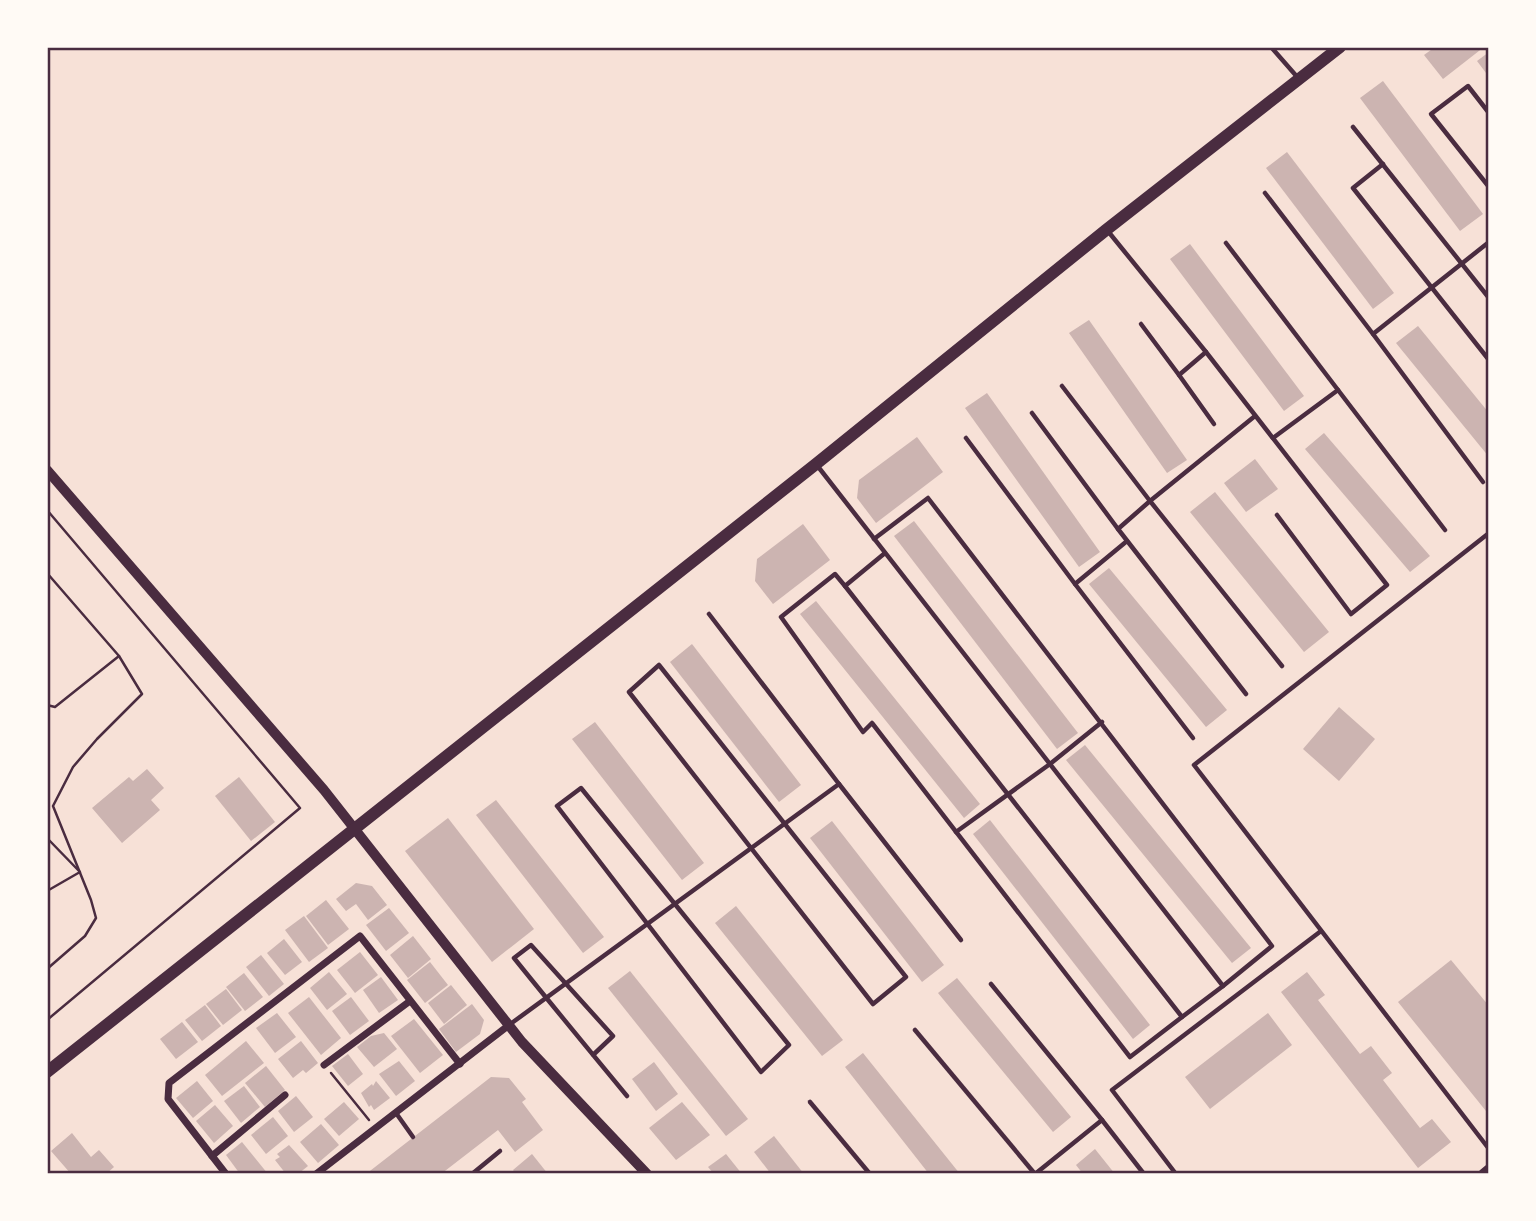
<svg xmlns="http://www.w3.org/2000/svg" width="1536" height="1221" font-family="'Noto Serif',serif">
	<rect width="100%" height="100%" fill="#f7e1d7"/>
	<g fill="#ccb4b1">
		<polygon points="1435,47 1484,47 1443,79 1424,55"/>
		<polygon points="1489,52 1489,77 1477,61"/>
		<polygon points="1383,81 1483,214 1460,231 1360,98"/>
		<polygon points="1287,152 1394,293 1373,309 1266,168"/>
		<polygon points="1190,244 1304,396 1284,411 1170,259"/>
		<polygon points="1089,320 1187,460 1167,473 1069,333"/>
		<polygon points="1418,326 1489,413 1489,457 1396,343"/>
		<polygon points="987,393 1100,552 1079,567 965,408"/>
		<polygon points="1324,433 1430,556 1410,572 1305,449"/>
		<polygon points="917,437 943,472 876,523 857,498 859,480"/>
		<polygon points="1255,459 1278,489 1246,512 1224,483"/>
		<polygon points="1215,492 1329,632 1304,652 1190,512"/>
		<polygon points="914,521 1078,733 1057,749 894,536"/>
		<polygon points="803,524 830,560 773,604 755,581 757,559"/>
		<polygon points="1109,568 1227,710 1206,727 1089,584"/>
		<polygon points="816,601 980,804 964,818 800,614"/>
		<polygon points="692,644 801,785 779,802 670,662"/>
		<polygon points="1339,707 1375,739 1339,781 1303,749"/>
		<polygon points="595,722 704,863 682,880 572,739"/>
		<polygon points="1085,745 1251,948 1232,963 1066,760"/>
		<polygon points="147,769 164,788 151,800 160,810 122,843 92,808 129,777 133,781"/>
		<polygon points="239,777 275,822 251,841 215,796"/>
		<polygon points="496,800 604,937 583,953 476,815"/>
		<polygon points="448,818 534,929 492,962 405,851"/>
		<polygon points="990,820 1150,1025 1133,1039 973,834"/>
		<polygon points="832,821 944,965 922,982 810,838"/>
		<polygon points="356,883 372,886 387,905 368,920 356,904 346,911 336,899"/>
		<polygon points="326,900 349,929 328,945 306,916"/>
		<polygon points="736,906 843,1040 822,1056 715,923"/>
		<polygon points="389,908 409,933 386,951 366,925"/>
		<polygon points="304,916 328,948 309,962 285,930"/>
		<polygon points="413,936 431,959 408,978 390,955"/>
		<polygon points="284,939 302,962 285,975 267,953"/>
		<polygon points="360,952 378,975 355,993 337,970"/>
		<polygon points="261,955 284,984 269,996 246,967"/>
		<polygon points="1451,960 1489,1006 1489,1109 1486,1111 1398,1002"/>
		<polygon points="430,962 448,985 425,1003 407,980"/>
		<polygon points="630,971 748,1119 726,1136 608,988"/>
		<polygon points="329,972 347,994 327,1010 310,988"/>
		<polygon points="1307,972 1325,995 1318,1000 1360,1054 1371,1046 1392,1073 1383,1080 1420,1128 1432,1119 1451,1142 1418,1168 1281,992"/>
		<polygon points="244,973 263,997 245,1011 226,987"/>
		<polygon points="381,977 398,1000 379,1013 363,990"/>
		<polygon points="957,978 1071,1117 1053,1132 938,993"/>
		<polygon points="451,985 467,1005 444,1024 428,1003"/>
		<polygon points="226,989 242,1010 223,1025 206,1004"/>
		<polygon points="309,997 341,1038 321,1055 288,1013"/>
		<polygon points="351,997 369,1021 350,1035 332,1011"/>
		<polygon points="472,1004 484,1020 480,1034 456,1052 439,1029"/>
		<polygon points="205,1005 221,1026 202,1041 185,1020"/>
		<polygon points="277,1013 296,1037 275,1053 256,1028"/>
		<polygon points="1268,1013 1292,1045 1210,1109 1185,1077"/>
		<polygon points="414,1019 443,1055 420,1073 391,1036"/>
		<polygon points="182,1022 198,1042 176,1059 160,1039"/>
		<polygon points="384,1033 397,1049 374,1067 357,1047 371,1036"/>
		<polygon points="246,1041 264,1063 222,1096 205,1075"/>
		<polygon points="301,1041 318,1063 306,1073 303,1070 293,1078 278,1059"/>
		<polygon points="863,1053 960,1174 929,1174 845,1067"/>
		<polygon points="348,1054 363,1074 348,1086 332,1066"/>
		<polygon points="399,1061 415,1081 396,1096 379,1074"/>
		<polygon points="654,1062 678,1094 656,1111 632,1079"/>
		<polygon points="266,1066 285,1090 265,1107 245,1083"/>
		<polygon points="491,1077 509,1078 526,1099 522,1102 543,1130 515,1152 498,1130 441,1174 366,1174"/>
		<polygon points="197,1081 213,1101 193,1118 176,1098"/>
		<polygon points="376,1081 390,1098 374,1110 371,1105 369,1107 361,1093 372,1084 373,1086"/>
		<polygon points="244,1086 260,1107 241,1123 224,1101"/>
		<polygon points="296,1096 313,1117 294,1132 278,1111"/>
		<polygon points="344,1102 359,1119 339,1136 324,1119"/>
		<polygon points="682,1102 710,1135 676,1160 649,1128"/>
		<polygon points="215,1105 233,1126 214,1143 196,1121"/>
		<polygon points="273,1117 288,1136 266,1154 251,1135"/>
		<polygon points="321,1124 339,1145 318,1163 300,1142"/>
		<polygon points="72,1133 91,1157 99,1150 114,1167 106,1174 71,1174 51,1151"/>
		<polygon points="774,1136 804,1174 771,1174 754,1152"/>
		<polygon points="242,1142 268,1174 240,1174 226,1155"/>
		<polygon points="289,1145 308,1166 298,1174 286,1174 275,1160 280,1157 277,1154"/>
		<polygon points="1095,1149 1115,1174 1083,1174 1076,1165"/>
		<polygon points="532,1154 548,1174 516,1174 513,1170"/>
		<polygon points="726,1154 742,1174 714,1174 708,1167"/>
	</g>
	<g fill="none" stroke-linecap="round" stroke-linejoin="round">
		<g stroke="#4a2c40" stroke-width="2.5">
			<polyline points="47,510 300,808 47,1020"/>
			<polyline points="47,573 119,656 142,694 97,739 73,767 53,806 91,900 96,918 85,936 47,969"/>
			<polyline points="47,705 55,707 119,656"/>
			<polyline points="47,838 80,872 47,891"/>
			<polyline points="331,1073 369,1120"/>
		</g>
		<g stroke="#4a2c40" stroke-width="4.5">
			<polyline points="1271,47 1299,79"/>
			<polyline points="1489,113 1468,86 1431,114 1489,187"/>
			<polyline points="1353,127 1489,298"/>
			<polyline points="1383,164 1353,188 1489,360"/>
			<polyline points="1265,193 1373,334 1489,242"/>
			<polyline points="1107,230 1206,352 1387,585 1351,614 1277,515"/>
			<polyline points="1226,243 1338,390 1273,438"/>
			<polyline points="1141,324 1179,375"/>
			<polyline points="1373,334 1483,482"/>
			<polyline points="1206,352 1179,375 1214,424"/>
			<polyline points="1062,386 1150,501 1118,529 1246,694"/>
			<polyline points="1338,390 1445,530"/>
			<polyline points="1032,413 1118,529"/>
			<polyline points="1255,416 1150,501 1282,666"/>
			<polyline points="966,438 1075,584"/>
			<polyline points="816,464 1223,986 1182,1017 845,586 885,553"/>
			<polyline points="1489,533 1194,765 1489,1149"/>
			<polyline points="874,539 928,498 1272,946 1223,986"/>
			<polyline points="1127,541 1075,584 1193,738"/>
			<polyline points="845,586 835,574 781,617 863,732 872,723 1130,1057 1182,1017"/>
			<polygon points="659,665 906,977 873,1004 629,692"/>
			<polyline points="839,784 961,940"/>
			<polygon points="581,788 789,1045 761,1072 557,806"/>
			<polyline points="956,832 1050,764 1102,722"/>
			<polyline points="991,984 1102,1120"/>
			<polyline points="509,1025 839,784 709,614"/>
			<polyline points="915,1030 1035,1174"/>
			<path d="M 593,1055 L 613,1036 L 531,945 L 514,958 C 551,1004 589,1050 627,1096"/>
			<polyline points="810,1102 870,1174"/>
			<polyline points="396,1113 413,1137"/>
			<polyline points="472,1174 500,1151"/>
			<polyline points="1035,1174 1102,1120 1144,1174"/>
			<polyline points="1176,1174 1112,1090 1321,931"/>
		</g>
		<g stroke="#4a2c40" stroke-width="7">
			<polyline points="324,1065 410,1001"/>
			<polyline points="212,1156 285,1095"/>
			<polyline points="226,1174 168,1099 169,1083 360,936 460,1064"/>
			<polyline points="316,1174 509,1025"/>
		</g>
		<g stroke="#4a2c40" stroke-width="10">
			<polyline points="47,470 324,790 522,1042 647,1174"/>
			<polyline points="1483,1174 1489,1169"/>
		</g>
		<polyline stroke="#4a2c40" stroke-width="12" points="47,1072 816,464 1106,230 1340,47"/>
	</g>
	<rect width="1536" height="1221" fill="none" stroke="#fffaf5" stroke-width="98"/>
	<rect x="49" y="49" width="1438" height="1123" fill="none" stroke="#4a2c40" stroke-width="2.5"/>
</svg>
